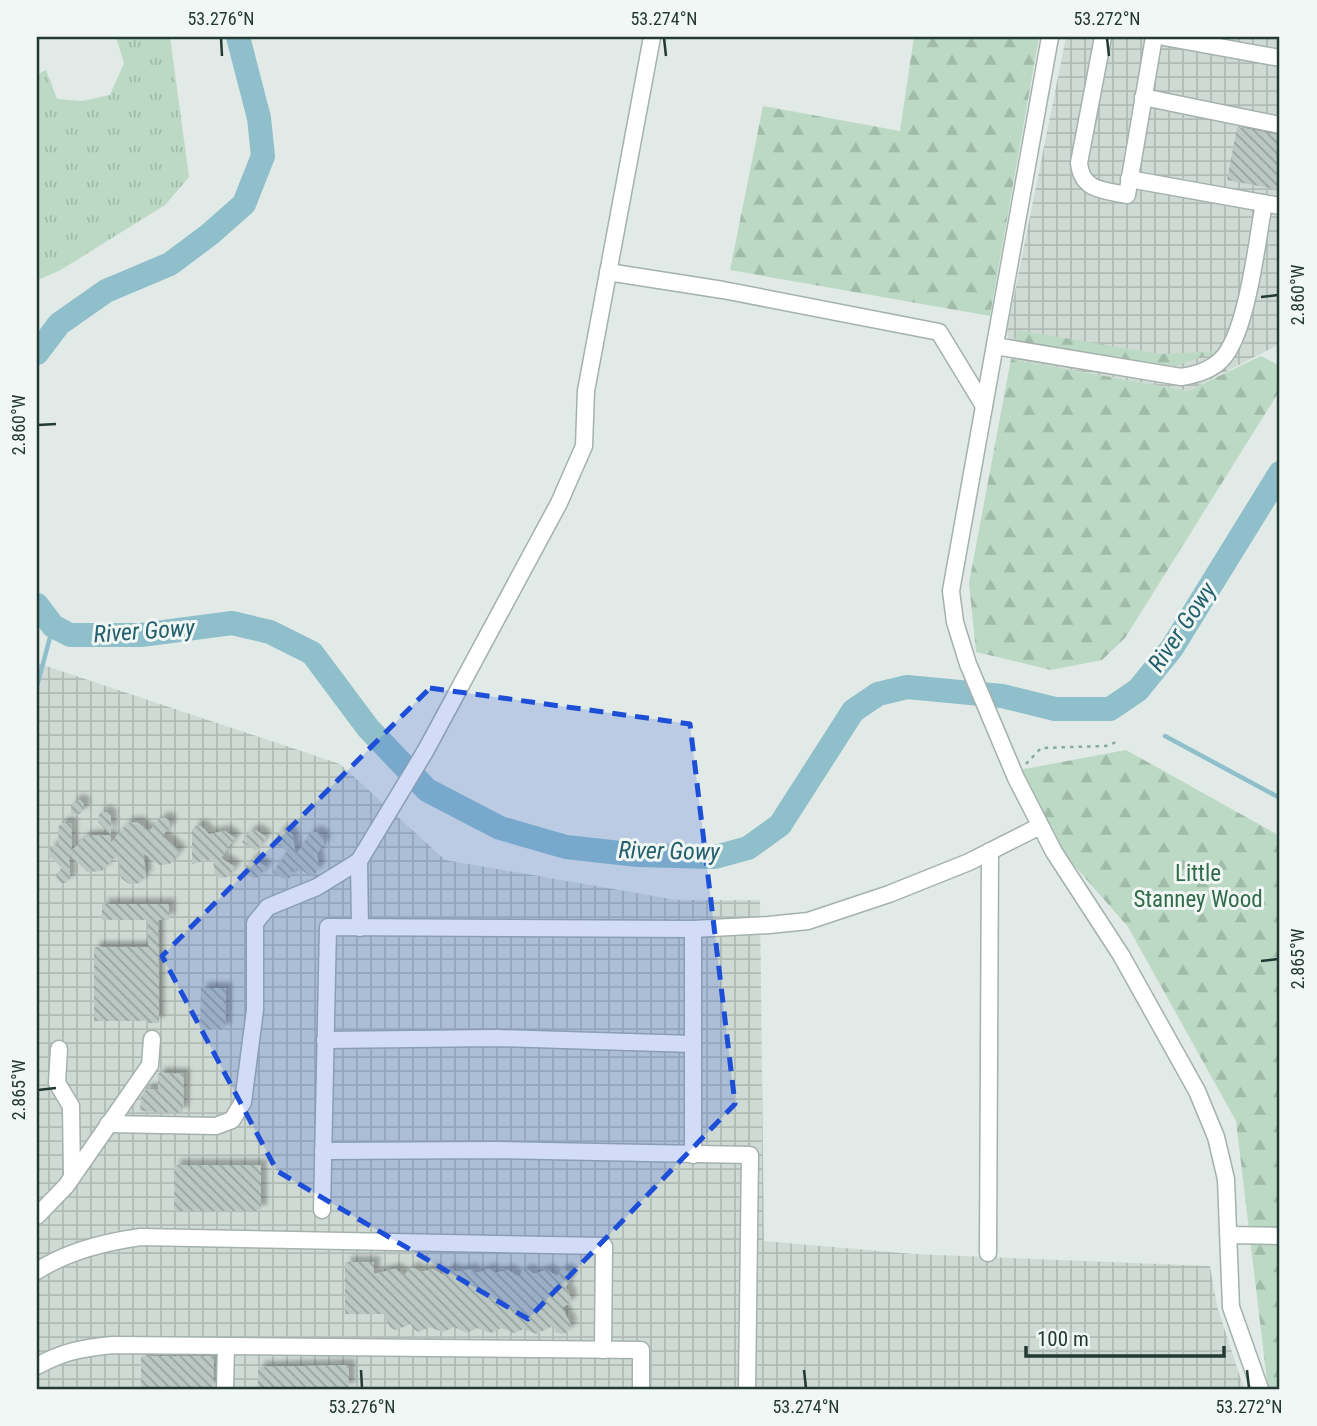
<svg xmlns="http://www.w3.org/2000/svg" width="1317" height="1426" font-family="'Roboto Condensed',sans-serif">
	<defs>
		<pattern id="industrial-grid" width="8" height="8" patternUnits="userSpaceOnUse" patternTransform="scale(1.75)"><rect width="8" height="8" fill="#d0dad5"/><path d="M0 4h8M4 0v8" fill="none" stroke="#b2bcb7"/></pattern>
		<pattern id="grass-tufts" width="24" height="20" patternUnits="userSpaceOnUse" patternTransform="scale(1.75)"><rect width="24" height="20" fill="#bcd9c5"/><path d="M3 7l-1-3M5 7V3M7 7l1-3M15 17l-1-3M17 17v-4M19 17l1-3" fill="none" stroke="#a1bbaa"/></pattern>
		<pattern id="forest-firs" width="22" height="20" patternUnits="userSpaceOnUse" patternTransform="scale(1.75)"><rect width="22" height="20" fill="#bcd9c5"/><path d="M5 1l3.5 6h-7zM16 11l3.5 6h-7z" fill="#a1bbaa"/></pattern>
		<pattern id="building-back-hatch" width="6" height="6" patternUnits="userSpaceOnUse" patternTransform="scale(1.75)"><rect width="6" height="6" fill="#bac7c2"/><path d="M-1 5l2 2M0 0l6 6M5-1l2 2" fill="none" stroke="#97a39e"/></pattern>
		<filter id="shadow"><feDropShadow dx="6" dy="-6" stdDeviation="2" flood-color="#0004"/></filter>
	</defs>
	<rect width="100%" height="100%" fill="#e1eae6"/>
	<g fill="url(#industrial-grid)">
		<polygon points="1066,37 1280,37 1280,344 1188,391 1011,359 1007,331"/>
		<polygon points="37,663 340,764 445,860 677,900 760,900 764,1241 914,1254 1210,1266 1217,1306 1244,1389 37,1389"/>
	</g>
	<polygon fill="url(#grass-tufts)" points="116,37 170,37 189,177 165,205 59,271 37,280 37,75 46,70 57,99 82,101 110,95 124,63"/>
	<g fill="url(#forest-firs)">
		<polygon points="914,37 1039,37 990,316 730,270 763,106 900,131"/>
		<polygon points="1017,330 1160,354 1218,351 1173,367 1015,340"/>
		<polygon points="1261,356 1280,366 1280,390 1125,638 1102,660 1051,670 976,652 969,583 1011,359 1188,391"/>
		<polygon points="1126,750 1280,836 1280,1389 1268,1389 1236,1121 1128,927 1059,848 1019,770"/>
	</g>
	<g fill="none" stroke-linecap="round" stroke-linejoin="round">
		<g stroke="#8fbfca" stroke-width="4.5">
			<polyline points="37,686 53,626"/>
			<polyline points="1165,736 1280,798"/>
		</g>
		<g stroke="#8fbfca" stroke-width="24">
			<polyline points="37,353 59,324 106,291 170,264 210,234 244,204 263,156 259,118 238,37"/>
			<polyline points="37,605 53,626 70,635 141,635 232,623 270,632 312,653 368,728 427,790 500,828 566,847 638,855 715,857 748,848 780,825 853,711 878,694 907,687 1002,696 1055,709 1110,709 1138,690 1172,648 1280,473"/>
		</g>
	</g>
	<g fill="url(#building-back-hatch)" filter="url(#shadow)">
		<polygon points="1237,127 1280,135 1280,190 1227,180"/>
		<polygon points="80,800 84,804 84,810 80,814 71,814 71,805 74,801"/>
		<polygon points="101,812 107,812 111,816 111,835 98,822 98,816"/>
		<polygon points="161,818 166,818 170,821 170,827 162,836 180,851 170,864 159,865 143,853 146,875 140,883 129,884 121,878 118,853 102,871 87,872 69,854 70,879 66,883 61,883 57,879 56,874 62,868 49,856 49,850 52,846 59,846 58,827 62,823 71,823 72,850 86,836 111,835 111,843 127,823 137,822 149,831"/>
		<polygon points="195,826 201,826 209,834 225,831 235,838 221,858 235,867 228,877 221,878 215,875 213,859 192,864 192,830"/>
		<polygon points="256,830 266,837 256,851 242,842 249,832"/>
		<polygon points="286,830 292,834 296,855 310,833 317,832 323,836 324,843 317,854 319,867 316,873 309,875 297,867 290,878 283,879 273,872 287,851 273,842 279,832"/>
		<polygon points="252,858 266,867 259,877 253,878 242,872"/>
		<polygon points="102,904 169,904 169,920 158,920 159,1023 148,1023 148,1021 94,1021 94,947 148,947 148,920 102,920"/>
		<polygon points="201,988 226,988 225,1030 200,1029"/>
		<polygon points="158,1073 184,1074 183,1113 140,1111 141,1097 146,1089 158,1090"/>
		<rect x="174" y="1165" width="87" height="46"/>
		<polygon points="345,1262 374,1262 374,1274 395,1269 405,1275 409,1269 414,1268 420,1272 433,1269 443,1275 446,1270 451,1269 457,1272 470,1269 476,1273 489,1269 495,1273 508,1270 519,1277 522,1271 528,1270 534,1274 547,1270 557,1276 560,1271 565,1269 570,1272 571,1278 566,1287 571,1298 569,1304 562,1307 571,1325 568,1332 562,1334 556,1332 553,1326 536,1334 524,1329 514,1333 501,1328 491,1333 477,1328 467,1333 454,1327 443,1332 429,1327 419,1332 413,1329 411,1324 396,1330 390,1328 384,1314 345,1314"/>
		<polygon points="141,1356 214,1356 213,1389 141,1389"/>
		<polygon points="349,1365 349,1389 258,1389 258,1367"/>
	</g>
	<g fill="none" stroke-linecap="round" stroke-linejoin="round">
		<defs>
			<g id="minor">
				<polyline points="1050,37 951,591 955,622 968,664 1016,778 1054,852 1121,955 1197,1091 1216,1137 1226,1179 1231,1307 1260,1389"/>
				<path d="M 1103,37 L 1079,163 C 1082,191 1103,190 1127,195 L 1154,37"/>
				<polyline points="1164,37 1280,58"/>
				<polyline points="1143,97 1280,125"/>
				<polyline points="1129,179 1280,206"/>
				<polyline points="608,272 723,290 939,332 984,406"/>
				<path d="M 995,346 L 1181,377 C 1194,375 1211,370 1221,360 C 1247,335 1257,241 1264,203"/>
				<polyline points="359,861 426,750 559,503 584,446 586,391 652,37"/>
				<polyline points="693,929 769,925 808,921 889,894 969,862 1040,826"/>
				<polyline points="325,1040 497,1038 693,1044"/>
				<polyline points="59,1049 57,1083 71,1106 72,1177"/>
				<polyline points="108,1124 216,1126 232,1120 243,1102 255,1010 255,923 268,907 317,887 359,861 360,928"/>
				<polyline points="323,1151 495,1150 750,1155 747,1389"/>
				<polyline points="322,1210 328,927 693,929 693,1155"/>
				<polyline points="37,1216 66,1186 150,1065 152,1039"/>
				<polyline points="1230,1235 1280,1236"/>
				<polyline points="988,1253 990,851"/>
				<path d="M 37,1271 C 68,1251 104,1242 141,1237 L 604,1246 L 603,1350"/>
				<path d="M 37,1366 C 64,1351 83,1348 113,1345 L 641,1350 L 641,1389"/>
				<polyline points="225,1389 226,1346"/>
			</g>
		</defs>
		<use href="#minor" stroke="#a4b1ad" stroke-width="19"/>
		<polyline stroke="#85aa9f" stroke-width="2.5" stroke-dasharray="3.5 5" stroke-linecap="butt" points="1026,764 1041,748 1106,746 1119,741"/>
		<use href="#minor" stroke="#fff" stroke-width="16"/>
	</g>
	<path fill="#1d4ed8" fill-opacity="0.2" stroke="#1d4ed8" stroke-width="5" stroke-dasharray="14 9" stroke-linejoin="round" d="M 430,688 L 690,724 L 735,1104 L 528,1319 L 277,1171 L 162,956 Z"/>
	<path fill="none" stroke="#233934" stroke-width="2.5" d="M 221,38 L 222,56M 664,38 L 666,56M 1107,38 L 1109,56M 1261,297 L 1278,295M 38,425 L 56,424M 1261,961 L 1278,959M 38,1090 L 56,1088M 361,1370 L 362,1388M 804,1370 L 806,1388M 1247,1370 L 1249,1388"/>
	<g text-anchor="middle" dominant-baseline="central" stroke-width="6" stroke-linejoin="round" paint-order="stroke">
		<g font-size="23" fill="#326b49" stroke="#f1f7f4">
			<text x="1198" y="873">Little<tspan x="1198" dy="26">Stanney Wood</tspan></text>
		</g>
		<g font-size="24" font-style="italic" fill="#24606e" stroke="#f1f7f4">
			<text transform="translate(1182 627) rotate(-56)">River Gowy</text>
			<text transform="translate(144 631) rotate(-4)">River Gowy</text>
			<text transform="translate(669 851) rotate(1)">River Gowy</text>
		</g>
	</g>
	<rect width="1317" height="1426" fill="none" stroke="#f1f7f4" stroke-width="77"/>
	<path d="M1026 1346v10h198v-10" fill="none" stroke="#233934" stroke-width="3.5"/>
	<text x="1037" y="1346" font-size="21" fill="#233934" stroke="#f1f7f4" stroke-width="5" paint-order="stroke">100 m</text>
	<rect x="38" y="38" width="1240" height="1350" fill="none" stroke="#233934" stroke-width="2.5"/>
	<g font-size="18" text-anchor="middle" fill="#233934">
		<text x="221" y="25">53.276°N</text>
		<text x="664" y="25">53.274°N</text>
		<text x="1107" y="25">53.272°N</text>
		<text transform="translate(1298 295) rotate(-90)" y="6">2.860°W</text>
		<text transform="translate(19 425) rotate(-90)" y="6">2.860°W</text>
		<text transform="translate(1298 959) rotate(-90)" y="6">2.865°W</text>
		<text transform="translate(19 1090) rotate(-90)" y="6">2.865°W</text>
		<text x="362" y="1413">53.276°N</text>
		<text x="806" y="1413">53.274°N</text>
		<text x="1249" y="1413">53.272°N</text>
	</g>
</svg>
